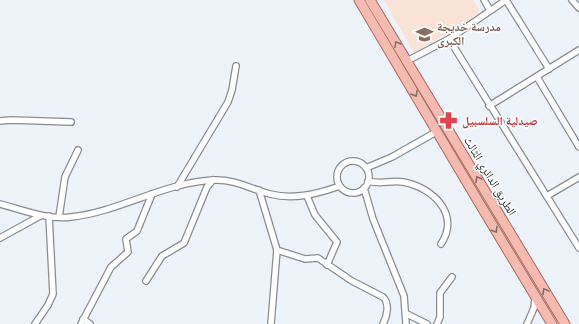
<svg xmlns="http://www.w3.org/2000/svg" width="579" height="324" font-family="'Archivo Narrow','Noto Naskh Arabic',sans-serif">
	<rect width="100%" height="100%" fill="#eef2f9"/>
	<polygon fill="#f9e3d6" points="384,0 473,0 479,9 478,14 414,53"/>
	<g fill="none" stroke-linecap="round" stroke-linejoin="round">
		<defs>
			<g id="minor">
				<polyline points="484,0 490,10"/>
				<polyline points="506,0 449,39 579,248"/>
				<polyline points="506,0 549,69"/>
				<polyline points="572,0 579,8"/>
				<polyline points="407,61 449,39"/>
				<polyline points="537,77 579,147"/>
				<polyline points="489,106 579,50"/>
				<polyline points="0,121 11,120 71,122"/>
				<circle cx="353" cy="177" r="16"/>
				<polyline points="366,168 392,157 436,132"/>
				<path d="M 368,181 C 381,185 391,180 403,182 C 432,187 461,214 441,244"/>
				<polyline points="177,187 228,102 232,90 236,66"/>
				<polyline points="364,188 373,219 404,296 406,324"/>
				<polyline points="259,190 277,250 271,324"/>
				<polyline points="307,196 315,215 337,242 327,265"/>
				<polyline points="547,196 579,177"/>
				<path d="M 0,204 C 23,210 47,220 71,217 C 119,212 165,182 214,180 C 234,179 251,189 270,194 C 294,200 317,194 340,186"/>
				<polyline points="59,217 65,177 78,150"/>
				<polyline points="0,238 40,216"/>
				<path d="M 277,250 L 305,259 L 318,258 L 352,281 L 383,297 C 390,304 387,316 383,324"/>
				<polyline points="146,281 162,256 184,243 207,187 213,180"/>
				<polyline points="407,314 427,324"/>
				<polyline points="83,319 90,324"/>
				<polyline points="35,324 48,305 53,294 49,216"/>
				<polyline points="81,324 111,267 128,252 126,239 137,231 152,194"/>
				<polyline points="437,324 440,317 440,293 452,277"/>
				<polyline points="527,324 534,308 535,298"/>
			</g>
			<g id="primary">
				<polyline points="359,0 478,201 552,324"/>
				<polyline points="370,0 565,324"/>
			</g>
		</defs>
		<use href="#minor" stroke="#898d92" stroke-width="8"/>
		<use href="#primary" stroke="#aa6b61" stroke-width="11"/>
		<use href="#minor" stroke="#fff" stroke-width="5.5"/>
		<use href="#primary" stroke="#f5bab0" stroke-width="9"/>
	</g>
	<defs><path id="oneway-chevron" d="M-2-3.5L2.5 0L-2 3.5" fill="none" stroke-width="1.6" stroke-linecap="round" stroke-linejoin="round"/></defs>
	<g stroke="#866d6a">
		<use href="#oneway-chevron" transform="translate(397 44) rotate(-121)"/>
		<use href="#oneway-chevron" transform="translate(415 94) rotate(60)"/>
		<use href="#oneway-chevron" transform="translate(478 179) rotate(-121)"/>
		<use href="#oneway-chevron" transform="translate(495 230) rotate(58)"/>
		<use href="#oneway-chevron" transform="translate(545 291) rotate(-121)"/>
	</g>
	<defs>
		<symbol id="school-bare" viewBox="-9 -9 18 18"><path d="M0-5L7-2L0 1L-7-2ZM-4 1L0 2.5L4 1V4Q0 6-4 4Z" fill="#8d6e63" stroke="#fff" stroke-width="2.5" paint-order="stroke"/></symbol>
		<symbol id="pharmacy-bare" viewBox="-9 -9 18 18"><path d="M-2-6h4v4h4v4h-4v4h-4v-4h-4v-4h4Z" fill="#e0444e" stroke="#fff" stroke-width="2.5" paint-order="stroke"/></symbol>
	</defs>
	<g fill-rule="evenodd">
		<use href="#school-bare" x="412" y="22" width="25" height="25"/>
		<use href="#pharmacy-bare" x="436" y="108" width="25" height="25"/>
	</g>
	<g text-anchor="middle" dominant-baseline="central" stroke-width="3" stroke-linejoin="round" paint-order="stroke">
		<g font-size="12" font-weight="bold" fill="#785e54" stroke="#fff" text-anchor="start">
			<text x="437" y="27">مدرسة خديجة<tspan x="437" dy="14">الكبرى</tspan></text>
		</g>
		<g font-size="12" font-weight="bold" fill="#be3a42" stroke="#fff" text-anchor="start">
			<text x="462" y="121">صيدلية السلسبيل</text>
		</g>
		<g font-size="12" fill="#2c2e30" stroke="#fff">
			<text transform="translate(490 176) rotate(59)">الطريق الدائري الثالث</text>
		</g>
	</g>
</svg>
